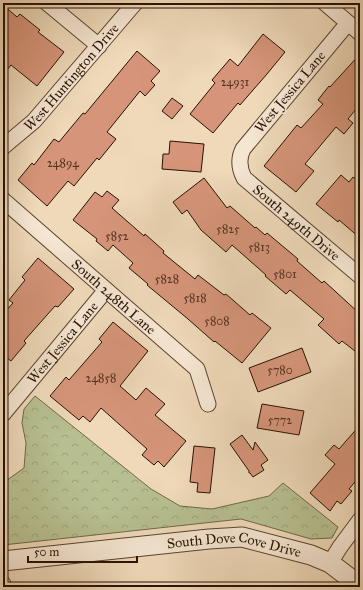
<svg xmlns="http://www.w3.org/2000/svg" width="363" height="590" font-family="'IM FELL Great Primer',serif">
	<defs>
		<pattern id="forest-crowns" width="20" height="18" patternUnits="userSpaceOnUse"><rect width="20" height="18" fill="#b7bf90"/><path d="M2 6a3 3 0 1 1 6 0M12 15a3 3 0 1 1 6 0" fill="none" stroke="#9da37b"/></pattern>
	</defs>
	<rect width="100%" height="100%" fill="#efd9b9"/>
	<filter id="stains"><feTurbulence type="fractalNoise" baseFrequency=".005" numOctaves="4"/><feColorMatrix values="0 0 0 0 .2 0 0 0 0 .09 0 0 0 0 .02 0 0 0 .5 -.17"/></filter>
	<radialGradient id="worn" r=".72"><stop offset=".6" stop-color="#630" stop-opacity="0"/><stop offset="1" stop-color="#630" stop-opacity=".3"/></radialGradient>
	<polygon fill="url(#forest-crowns)" stroke="#70684a" points="35,396 151,489 180,506 212,509 269,496 283,483 338,527 332,538 311,539 241,519 3,545 3,483 24,468 26,443 22,423 24,409"/>
	<g fill="#d6957a" stroke="#291203">
		<polygon points="3,5 17,17 20,14 40,30 38,32 64,52 37,86 11,65 3,75"/>
		<polygon points="263,34 285,52 267,74 240,105 238,103 213,133 190,114 215,83 212,80 230,59 238,66"/>
		<polygon points="137,51 160,71 151,81 155,85 145,96 140,91 107,132 116,139 99,160 97,158 74,186 68,181 47,206 18,180 32,163 34,165 54,139 59,142 83,113 85,114"/>
		<polygon points="360,54 360,104 348,119 353,123 344,134 336,127 305,164 314,171 296,192 264,166 297,125 301,128 323,104 318,100 329,86 330,87"/>
		<polygon points="172,98 183,106 172,119 162,111"/>
		<polygon points="170,141 204,144 201,172 162,169 163,154 169,154"/>
		<polygon points="341,175 349,182 353,177 360,182 360,238 339,220 338,222 316,204"/>
		<polygon points="204,178 227,208 230,206 255,228 256,227 265,235 267,233 298,259 297,261 322,283 324,281 360,314 360,355 342,341 339,344 318,325 324,319 290,290 286,294 265,276 266,275 232,245 226,252 201,230 187,210 182,214 173,202"/>
		<polygon points="107,191 119,200 112,208 144,236 145,234 164,251 163,253 195,279 198,275 224,295 226,294 250,315 252,313 271,328 242,363 215,341 214,342 188,319 147,285 148,284 129,268 133,263 113,245 108,251 96,241 97,239 73,220 95,192 102,197"/>
		<polygon points="38,258 74,289 58,307 55,306 24,341 26,343 11,361 3,355 3,314 13,303 9,300 25,280 22,277"/>
		<polygon points="113,322 148,351 120,386 136,400 146,388 165,404 155,415 186,441 164,467 158,461 154,465 142,455 147,449 101,408 90,422 83,416 79,420 50,396 66,377 69,380 102,342 99,339"/>
		<polygon points="302,348 311,372 258,392 249,368"/>
		<polygon points="262,404 304,411 299,435 257,428"/>
		<polygon points="360,425 360,476 349,489 352,491 341,504 337,501 330,511 310,493 335,464 325,455 334,445 339,449"/>
		<polygon points="242,435 253,450 255,442 268,460 261,465 264,470 253,477 250,473 249,473 249,471 230,444"/>
		<polygon points="194,446 215,448 210,493 197,492 198,483 190,482"/>
	</g>
	<g fill="none" stroke-linecap="round" stroke-linejoin="round">
		<defs>
			<g id="minor">
				<polyline points="47,3 99,46"/>
				<polyline points="325,3 360,33"/>
				<path id="s1" d="M 348,23 L 243,149 C 238,159 239,168 244,178 L 360,276"/>
				<path id="s2" d="M 3,147 L 34,121 L 135,3"/>
				<path id="s3" d="M 3,200 L 197,369 L 208,404"/>
				<path id="s4" d="M 3,414 L 106,290"/>
				<polyline points="330,563 340,547 360,520"/>
				<polyline points="3,584 3,587"/>
			</g>
			<g id="tertiary">
				<path id="s5" d="M 3,561 L 209,539 L 242,537 L 311,555 L 330,563 L 360,586"/>
			</g>
		</defs>
		<use href="#minor" stroke="#5a4430" stroke-width="17"/>
		<use href="#tertiary" stroke="#5a4430" stroke-width="21"/>
		<use href="#minor" stroke="#f5e6d2" stroke-width="15"/>
		<use href="#tertiary" stroke="#f5e6d2" stroke-width="19"/>
	</g>
	<g text-anchor="middle" dominant-baseline="central" stroke-width="3" stroke-linejoin="round" paint-order="stroke">
		<g font-size="12" fill="#543321">
			<text x="235" y="82">24931</text>
			<text x="63" y="163">24894</text>
			<text x="228" y="229">5825</text>
			<text x="117" y="236">5852</text>
			<text x="259" y="247">5813</text>
			<text x="285" y="274">5801</text>
			<text x="167" y="279">5828</text>
			<text x="195" y="298">5818</text>
			<text x="217" y="321">5808</text>
			<text x="280" y="370">5780</text>
			<text x="101" y="378">24858</text>
			<text x="280" y="420">5772</text>
		</g>
		<g font-size="14" fill="#291203" stroke="#f5e6d2">
			<text stroke="none"><textPath href="#s2" startOffset="98">West Huntington Drive</textPath></text>
			<text transform="translate(290 92) rotate(-50)">West Jessica Lane</text>
			<text stroke="none"><textPath href="#s1" startOffset="263">South 249th Drive</textPath></text>
			<text stroke="none"><textPath href="#s3" startOffset="147">South 248th Lane</textPath></text>
			<text stroke="none"><textPath href="#s4" startOffset="93">West Jessica Lane</textPath></text>
			<text stroke="none"><textPath href="#s5" startOffset="233">South Dove Cove Drive</textPath></text>
		</g>
	</g>
	<rect width="363" height="590" fill="none" stroke="#efd9b9" stroke-width="16"/>
	<rect x="4" y="4" width="355" height="582" fill="none" stroke="#291203" stroke-width="2"/>
	<rect x="8" y="8" width="347" height="574" fill="none" stroke="#291203"/>
	<path d="M28 556v6h109v-6" fill="none" stroke="#291203" stroke-width="2"/>
	<text x="34" y="556" font-size="12" fill="#291203" stroke="#f5e6d2" stroke-width="3" paint-order="stroke">50 m</text>
	<rect width="100%" height="100%" filter="url(#stains)"/>
	<rect width="100%" height="100%" fill="url(#worn)"/>
</svg>
